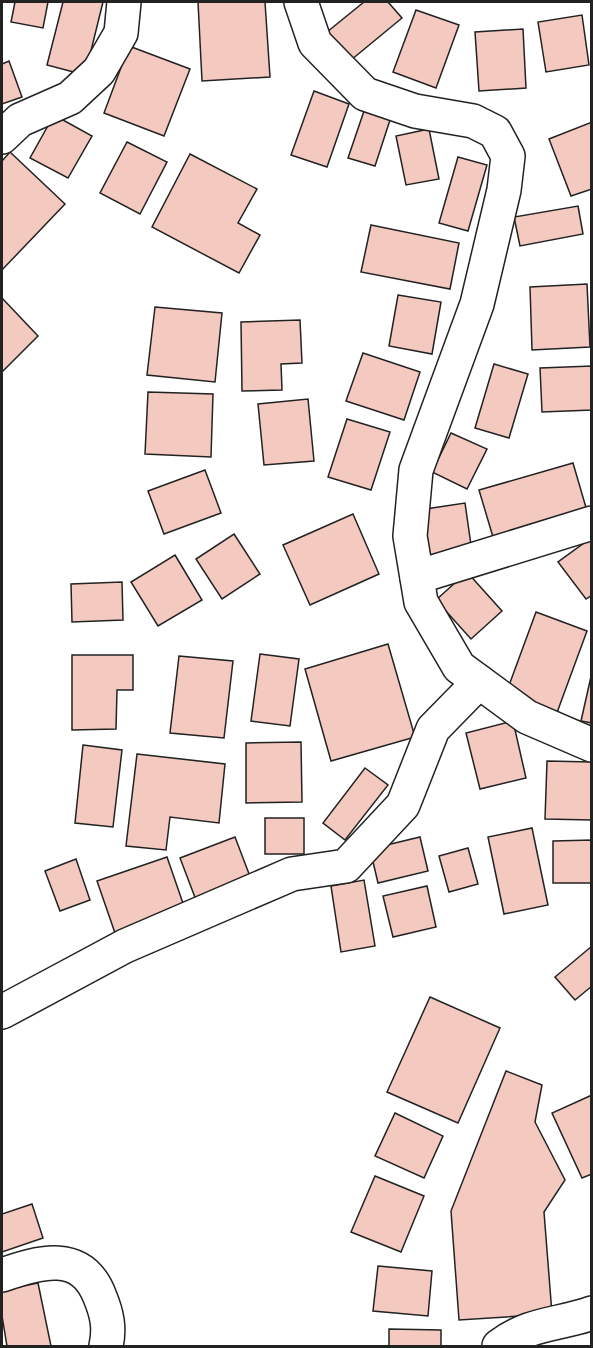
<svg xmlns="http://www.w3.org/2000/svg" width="593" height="1348" font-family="'PT Serif',serif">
	<rect width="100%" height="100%" fill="#fff"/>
	<g fill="#f3c9c0" stroke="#222" stroke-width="1.5">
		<polygon points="15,2 48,2 43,28 11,22"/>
		<polygon points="63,2 103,2 85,75 47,65"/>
		<polygon points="198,2 265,2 270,77 202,81"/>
		<polygon points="364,2 388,2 402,18 351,60 327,32"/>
		<polygon points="416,10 459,25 436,88 393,72"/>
		<polygon points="582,15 589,65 546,72 538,22"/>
		<polygon points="523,29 526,88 479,91 475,32"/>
		<polygon points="129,46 190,69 164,136 104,113"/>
		<polygon points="9,61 22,97 2,104 2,64"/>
		<polygon points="314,91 349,104 327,167 291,155"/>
		<polygon points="364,111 390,120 375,166 348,158"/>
		<polygon points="54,115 92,136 68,178 30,158"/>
		<polygon points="592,122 592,189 571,196 549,139"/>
		<polygon points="429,129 439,179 406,185 396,136"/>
		<polygon points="127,142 167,162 140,214 100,193"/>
		<polygon points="10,152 65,204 2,270 2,161"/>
		<polygon points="190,154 257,189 238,223 260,235 239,273 152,227"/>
		<polygon points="458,157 487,165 468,231 439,223"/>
		<polygon points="578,206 583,234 520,246 514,217"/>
		<polygon points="371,225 459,243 450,289 361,272"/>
		<polygon points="587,284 590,347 532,350 530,287"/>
		<polygon points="398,295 441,302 432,354 389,346"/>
		<polygon points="2,298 38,336 2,372"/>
		<polygon points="155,307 222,313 215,382 147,375"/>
		<polygon points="300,320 302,363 281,364 282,390 242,391 241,322"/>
		<polygon points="363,353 420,372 404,420 346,401"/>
		<polygon points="494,364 528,374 509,438 475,428"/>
		<polygon points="592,366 592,410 542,412 540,368"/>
		<polygon points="148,392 213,394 211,457 145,454"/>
		<polygon points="308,399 314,461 264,465 258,404"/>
		<polygon points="347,419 390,432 371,490 328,477"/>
		<polygon points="451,433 487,449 467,489 432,472"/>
		<polygon points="573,463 587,511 493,537 479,490"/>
		<polygon points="205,470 221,513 164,534 148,491"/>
		<polygon points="465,503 472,552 426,559 419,510"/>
		<polygon points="353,514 379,574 310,605 283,545"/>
		<polygon points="234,534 260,574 222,599 196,559"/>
		<polygon points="591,538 592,595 586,599 558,562"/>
		<polygon points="175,555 202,600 158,626 131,582"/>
		<polygon points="467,572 502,611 471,639 436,600"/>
		<polygon points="122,582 123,620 72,622 71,584"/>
		<polygon points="536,612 587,631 555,718 504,699"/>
		<polygon points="388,644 415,737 331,761 305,669"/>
		<polygon points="260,654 299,659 290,726 251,721"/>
		<polygon points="72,655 133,655 133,690 117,690 116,729 72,730"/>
		<polygon points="179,656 233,661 224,738 170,733"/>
		<polygon points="592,672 592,723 581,721"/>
		<polygon points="513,721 526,778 480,789 466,733"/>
		<polygon points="301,742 302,802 246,803 246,743"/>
		<polygon points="83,745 122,750 113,827 75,823"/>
		<polygon points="137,754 225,764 219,823 170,817 166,850 126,846"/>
		<polygon points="547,761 592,762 592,820 545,819"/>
		<polygon points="365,768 388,785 345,840 323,823"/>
		<rect x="265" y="818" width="39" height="36"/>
		<polygon points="532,828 548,905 504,914 488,837"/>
		<polygon points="235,837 251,879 196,900 180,858"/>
		<polygon points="420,837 428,871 378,883 370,849"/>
		<polygon points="592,840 592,883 553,883 553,841"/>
		<polygon points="468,848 478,884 449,892 439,856"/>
		<polygon points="167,857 185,909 115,933 97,881"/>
		<polygon points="76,859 90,900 60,911 45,871"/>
		<polygon points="364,880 375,946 341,952 331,886"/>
		<polygon points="427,886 436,927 393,937 383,896"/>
		<polygon points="592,946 592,986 575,1000 555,977"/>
		<polygon points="430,997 500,1028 458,1123 387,1092"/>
		<polygon points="506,1071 542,1085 535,1122 565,1180 544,1212 552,1314 459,1320 451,1211"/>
		<polygon points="592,1095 592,1174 582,1178 552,1113"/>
		<polygon points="395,1113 443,1136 424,1178 375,1156"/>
		<polygon points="375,1176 424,1196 401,1252 351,1232"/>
		<polygon points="32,1204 43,1238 2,1252 2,1214"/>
		<polygon points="378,1266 432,1271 428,1316 373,1311"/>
		<polygon points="38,1283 51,1346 7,1346 2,1316 2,1290"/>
		<polygon points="389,1329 441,1330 441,1346 389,1346"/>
	</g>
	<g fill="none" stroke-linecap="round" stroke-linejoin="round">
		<defs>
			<g id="street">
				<polyline points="301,2 315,43 365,94 415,111 473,121 495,132 508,156 504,190 477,304 416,470 410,536 421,602 459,667 527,717 592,745"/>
				<polyline points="2,137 20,120 70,98 99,71 121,33 124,2"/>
				<polyline points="417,577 592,523"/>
				<polyline points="2,1012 125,946 292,874 346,866 403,805 433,729 479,682"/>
				<path d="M 2,1275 C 39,1262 82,1249 100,1297 C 107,1314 110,1328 106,1346"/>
				<path d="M 499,1346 C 529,1323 558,1325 592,1313"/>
			</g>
		</defs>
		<use href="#street" stroke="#222" stroke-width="36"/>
		<use href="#street" stroke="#fff" stroke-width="33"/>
	</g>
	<rect width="593" height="1348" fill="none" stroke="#222222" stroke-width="6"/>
</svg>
